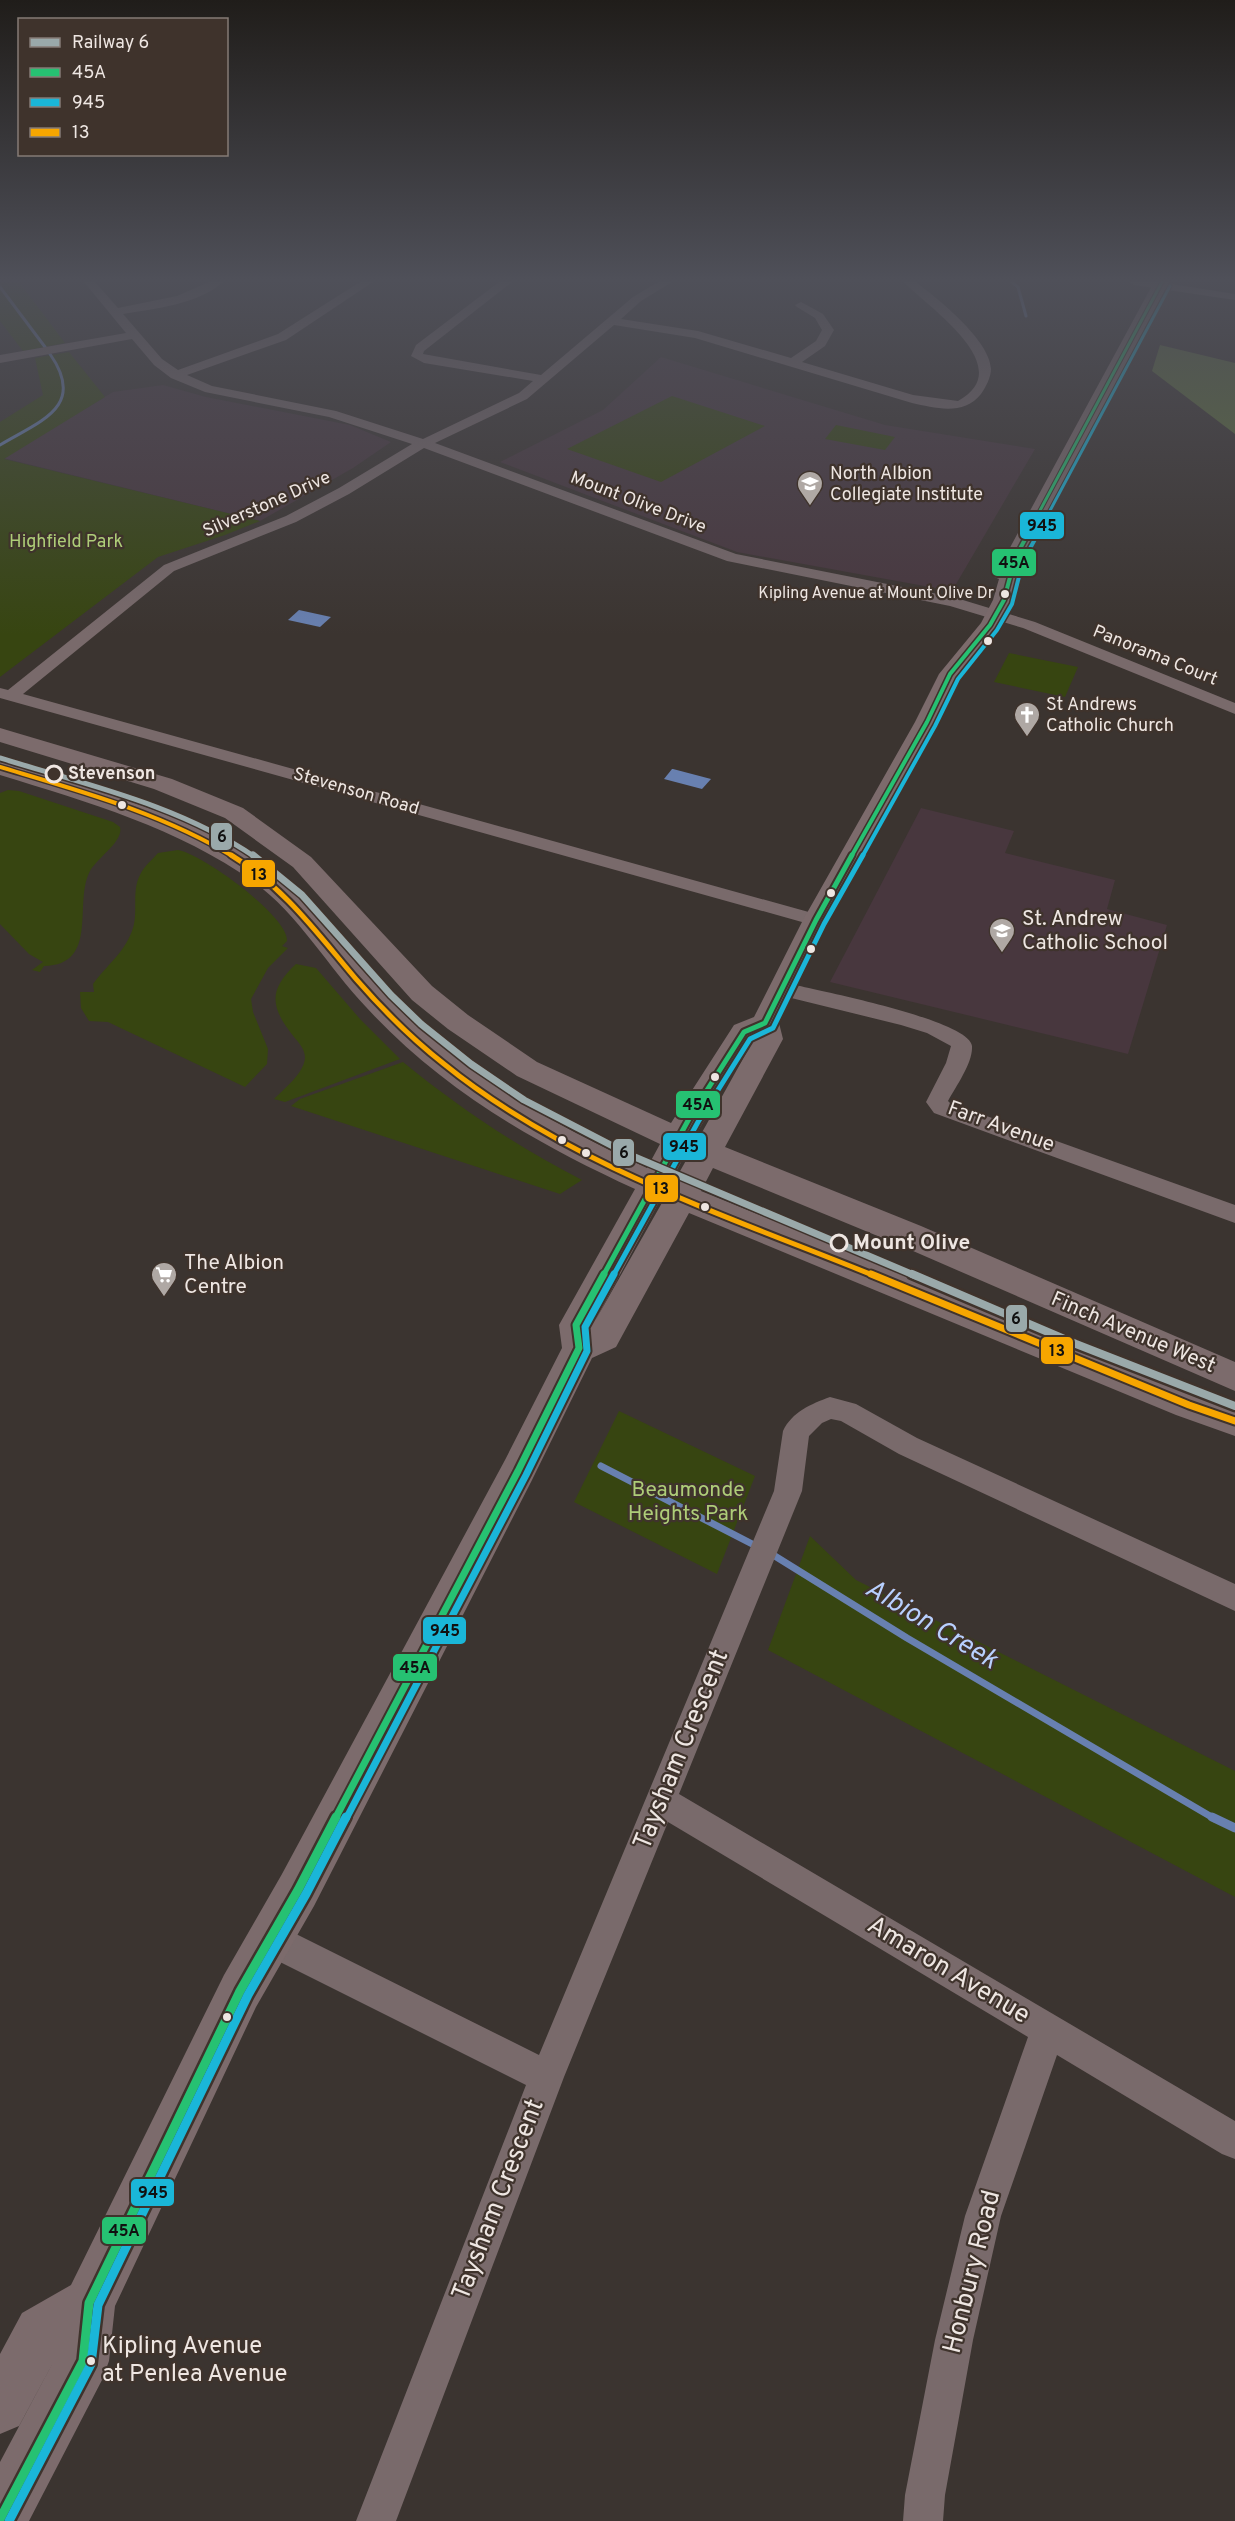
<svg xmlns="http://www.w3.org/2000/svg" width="1235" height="2521" font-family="Overpass,sans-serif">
	<rect width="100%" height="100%" fill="#3b3430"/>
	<g fill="#48373e">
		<polygon points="661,357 885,425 1035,449 952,591 737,552 500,462 603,410"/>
		<polygon points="163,385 206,397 350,425 391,442 353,468 260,521 3,458 113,392"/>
		<polygon points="921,808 1014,831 1005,853 1115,880 1107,909 1167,925 1128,1054 830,982"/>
	</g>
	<g fill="#374511">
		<polygon points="0,282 19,282 65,343 23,351 0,321"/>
		<polygon points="69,352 105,397 4,459 260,521 225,535 158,557 0,677 0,422 43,395 35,358"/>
		<polygon points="672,396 765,426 661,482 567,449"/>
		<polygon points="836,425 895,437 885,450 825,439"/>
		<polygon points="1009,653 1078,667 1065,697 994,682"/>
		<path d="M 8,790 L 19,791 L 113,822 L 120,827 C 124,841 98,857 90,871 C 73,902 100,965 44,966 L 40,972 L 32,970 L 43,962 L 29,954 L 0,924 L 0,793 Z"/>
		<path d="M 178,850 C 203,854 289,917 287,941 L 282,946 L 288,948 L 268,968 L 251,999 L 253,1012 L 268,1049 L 267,1064 L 245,1087 L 108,1022 L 89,1021 L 81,1008 L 80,992 L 94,992 L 93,984 C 106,966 124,953 132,931 C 139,913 131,892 140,875 C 144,866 152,860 158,853 Z"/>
		<path d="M 296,964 L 316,968 L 360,1019 L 400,1059 L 285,1102 L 274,1099 C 284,1089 304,1073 305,1058 C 305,1049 299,1043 294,1037 C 271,1008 267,991 296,964 Z"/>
		<path d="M 403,1062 C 458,1107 519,1148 582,1180 L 560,1194 L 291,1106 L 300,1099 Z"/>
		<polygon points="619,1411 755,1476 717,1574 574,1502"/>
		<polygon points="810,1536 856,1580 1235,1771 1235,1897 768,1650"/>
	</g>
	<polygon fill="#5d6e3b" points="1160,345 1235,363 1235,434 1152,371"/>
	<g fill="#6880b0">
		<polygon points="299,610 331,617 320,627 288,620"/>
		<polygon points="672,769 673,769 711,779 702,789 664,779"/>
	</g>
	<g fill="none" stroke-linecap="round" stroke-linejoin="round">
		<g stroke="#6880b0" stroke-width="3">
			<polyline points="1012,282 1018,287 1026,316"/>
			<polyline points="0,287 45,347"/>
			<path d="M 0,445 C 40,421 87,407 50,354"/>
		</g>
		<g stroke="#6880b0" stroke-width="7">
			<polyline points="601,1466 758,1547"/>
			<polyline points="770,1553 907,1638 1215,1819"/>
		</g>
		<polyline stroke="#6880b0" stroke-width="9" points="1212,1817 1235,1828"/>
		<g fill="#796a6b" fill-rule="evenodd">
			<path d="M 84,282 L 95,282 L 118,308 L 177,296 L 209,282 L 223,282 C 199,304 154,309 123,314 L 162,359 L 178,370 L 278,334 L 360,282 L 373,282 L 286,340 L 187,375 L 212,386 L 336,411 L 423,439 L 519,393 L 533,381 L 424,363 L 411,356 L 416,345 L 499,282 L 512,282 L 424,351 L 423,354 L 541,375 L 633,297 L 658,282 L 672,282 L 641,301 L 621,319 L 698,331 L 791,358 L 816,341 L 822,330 L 815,318 L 797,307 L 795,305 L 801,302 L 823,314 L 834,330 L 825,346 L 802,362 L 913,395 L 958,401 C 1020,367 927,307 904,282 L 916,282 C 938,299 990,340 991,369 C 991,377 986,387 981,394 C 964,416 935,408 912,403 L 695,338 L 614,325 L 527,399 L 435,443 L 736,554 L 953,597 L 1035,622 L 1235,703 L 1235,714 L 1023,628 L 950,606 L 727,561 L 424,448 L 349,494 L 296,522 L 174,571 L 23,694 L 823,916 L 826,920 L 823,924 L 809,924 L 0,698 L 0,688 L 8,690 L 164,565 L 286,516 L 339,488 L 412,444 L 329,417 L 205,392 L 171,378 L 154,365 L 132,339 L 0,363 L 0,355 L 126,333 Z"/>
			<polygon points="1129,282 1159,282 1235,294 1235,300 1134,285"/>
			<path d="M 782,982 C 810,989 969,1019 972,1046 C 973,1063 956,1086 948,1101 L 950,1103 L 1235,1205 L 1235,1223 L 934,1113 L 926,1102 L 946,1063 L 951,1046 L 927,1033 L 901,1025 L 775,994 L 772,989 L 775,984 Z"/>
			<path d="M 830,1397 L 856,1404 L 917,1438 L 1235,1584 L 1235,1611 L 899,1454 L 841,1421 L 831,1419 L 822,1423 L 809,1436 L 802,1491 L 679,1794 L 1235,2121 L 1235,2159 L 1222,2154 L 1057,2055 L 1001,2216 L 973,2340 L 945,2495 L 943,2521 L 903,2521 L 905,2495 L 935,2340 L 965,2216 L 1028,2037 L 668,1822 L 564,2077 L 396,2521 L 356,2521 L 526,2085 L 258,1951 L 254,1939 L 258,1927 L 270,1923 L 282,1927 L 539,2055 L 774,1491 L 783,1431 C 792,1412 811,1404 830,1397 Z"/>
		</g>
		<path fill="#7c6b6c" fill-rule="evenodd" d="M 1154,282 L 1169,282 L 1025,558 L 1015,600 L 998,630 L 960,676 L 939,722 L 829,920 L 779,1023 L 783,1039 L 725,1147 L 921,1226 L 1235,1362 L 1235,1391 L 897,1244 L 713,1168 L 701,1191 L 1202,1395 L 1235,1406 L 1235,1436 L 1176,1415 L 689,1213 L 616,1347 L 592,1358 L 531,1482 L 314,1906 L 256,2007 L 115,2306 L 109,2361 L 102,2380 L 29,2521 L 0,2521 L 0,2462 L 57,2355 L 19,2426 L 0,2434 L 0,2354 L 22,2313 L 71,2285 L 224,1975 L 282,1874 L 505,1460 L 562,1348 L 559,1325 L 635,1189 C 535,1143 441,1089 366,1007 C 328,967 299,915 254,882 C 178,828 88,802 0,775 L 0,760 C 31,767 61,778 91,788 C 155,809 221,832 275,873 C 320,907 349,957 388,996 C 464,1074 549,1122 647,1168 L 660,1144 L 517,1076 L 448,1029 L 412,1000 L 293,867 L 225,818 L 154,789 L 0,742 L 0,728 L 172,779 L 243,808 L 311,857 L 432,986 L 468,1015 L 537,1062 L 671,1123 L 734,1025 L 754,1017 L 803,920 L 915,722 L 939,674 L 981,623 L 993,600 L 999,579 L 994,577 L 991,573 L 1006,555 ZM 754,1039 L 700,1136 L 696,1134 ZM 685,1155 L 688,1157 L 675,1180 L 672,1179 ZM 660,1200 L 663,1201 L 595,1321 Z"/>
		<defs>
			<polyline id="bus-1-far4" points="1028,533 1162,282"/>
			<polyline id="bus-1-far3" points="851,857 927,722 950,674 990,625 1004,600 1015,558 1029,532"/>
			<polyline id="bus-1-far2" points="603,1276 690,1117 744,1032 765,1023 816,920 852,855"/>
			<polyline id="bus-1-far1" points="335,1819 518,1471 579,1348 576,1325 604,1274"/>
			<polyline id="bus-1" points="0,2519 83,2361 89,2303 240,1991 298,1890 336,1817"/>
			<polyline id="bus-2-far4" points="1038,533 1170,286"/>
			<polyline id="bus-2-far3" points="862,857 935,726 958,679 997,630 1012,604 1023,561 1039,532"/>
			<polyline id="bus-2-far2" points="613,1276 698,1122 750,1039 773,1028 824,924 863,855"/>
			<polyline id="bus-2-far1" points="346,1819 526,1475 587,1351 585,1327 614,1274"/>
			<polyline id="bus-2" points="9,2521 91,2364 98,2305 248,1995 306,1894 346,1817"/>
			<path id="bus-3-far2" d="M 0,767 C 80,791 162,813 234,857"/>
			<path id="bus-3-far1" d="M 231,855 C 285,888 316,932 356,979 C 383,1010 412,1039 444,1064 C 567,1164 730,1217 875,1276"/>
			<polyline id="bus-3" points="871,1274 1189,1405 1235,1421"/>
		</defs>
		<use href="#bus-1-far4" stroke="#3f332c" stroke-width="5"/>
		<use href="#bus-1-far3" stroke="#3f332c" stroke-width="7"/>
		<use href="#bus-1-far2" stroke="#3f332c" stroke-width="9"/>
		<use href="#bus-1-far1" stroke="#3f332c" stroke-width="11"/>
		<use href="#bus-1" stroke="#3f332c" stroke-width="14"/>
		<use href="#bus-2-far4" stroke="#3f332c" stroke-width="5"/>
		<use href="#bus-2-far3" stroke="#3f332c" stroke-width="7"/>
		<use href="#bus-2-far2" stroke="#3f332c" stroke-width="9"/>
		<use href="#bus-2-far1" stroke="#3f332c" stroke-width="11"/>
		<use href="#bus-2" stroke="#3f332c" stroke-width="14"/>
		<use href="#bus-3-far2" stroke="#3f332c" stroke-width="7"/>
		<use href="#bus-3-far1" stroke="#3f332c" stroke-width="9"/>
		<use href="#bus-3" stroke="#3f332c" stroke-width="11"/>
		<use href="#bus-1-far4" stroke="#26c172" stroke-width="3"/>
		<use href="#bus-1-far3" stroke="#26c172" stroke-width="4"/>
		<use href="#bus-1-far2" stroke="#26c172" stroke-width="5"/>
		<use href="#bus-1-far1" stroke="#26c172" stroke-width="7"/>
		<use href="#bus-1" stroke="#26c172" stroke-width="9"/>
		<use href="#bus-2-far4" stroke="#1ab6d8" stroke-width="3"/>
		<use href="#bus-2-far3" stroke="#1ab6d8" stroke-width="4"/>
		<use href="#bus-2-far2" stroke="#1ab6d8" stroke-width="5"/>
		<use href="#bus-2-far1" stroke="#1ab6d8" stroke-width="7"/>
		<use href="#bus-2" stroke="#1ab6d8" stroke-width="9"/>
		<use href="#bus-3-far2" stroke="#f7a600" stroke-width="4"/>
		<use href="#bus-3-far1" stroke="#f7a600" stroke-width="5"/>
		<use href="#bus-3" stroke="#f7a600" stroke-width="7"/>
		<defs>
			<path id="rail-1-far2" d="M 0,758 C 87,785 179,805 255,857"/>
			<polyline id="rail-1-far1" points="253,855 302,895 391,995 421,1024 471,1064 524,1100 630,1155 916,1276"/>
			<polyline id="rail-1" points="912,1274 1076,1344 1235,1406"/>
		</defs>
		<use href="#rail-1-far2" stroke="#3f332c" stroke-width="8"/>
		<use href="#rail-1-far1" stroke="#3f332c" stroke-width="10"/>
		<use href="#rail-1" stroke="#3f332c" stroke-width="13"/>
		<use href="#rail-1-far2" stroke="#9aa9aa" stroke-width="5"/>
		<use href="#rail-1-far1" stroke="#9aa9aa" stroke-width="7"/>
		<use href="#rail-1" stroke="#9aa9aa" stroke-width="8"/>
	</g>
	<linearGradient id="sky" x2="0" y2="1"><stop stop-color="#201d1a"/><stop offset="0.44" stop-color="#4f5059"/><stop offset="1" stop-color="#4f5059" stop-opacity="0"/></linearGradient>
	<rect width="1235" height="635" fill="url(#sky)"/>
	<defs>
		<symbol id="school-pin" viewBox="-11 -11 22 30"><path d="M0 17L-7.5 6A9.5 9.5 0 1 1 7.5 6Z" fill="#afa8a4" stroke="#3f332c"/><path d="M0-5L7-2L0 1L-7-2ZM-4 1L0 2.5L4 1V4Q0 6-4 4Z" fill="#fff"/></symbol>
		<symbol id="church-pin" viewBox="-11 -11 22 30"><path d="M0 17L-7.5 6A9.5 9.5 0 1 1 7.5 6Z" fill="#afa8a4" stroke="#3f332c"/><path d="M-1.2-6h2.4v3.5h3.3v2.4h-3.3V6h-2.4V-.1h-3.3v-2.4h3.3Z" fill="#fff"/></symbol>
		<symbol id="supermarket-pin" viewBox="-11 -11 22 30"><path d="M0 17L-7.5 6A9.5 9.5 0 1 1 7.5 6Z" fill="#afa8a4" stroke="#3f332c"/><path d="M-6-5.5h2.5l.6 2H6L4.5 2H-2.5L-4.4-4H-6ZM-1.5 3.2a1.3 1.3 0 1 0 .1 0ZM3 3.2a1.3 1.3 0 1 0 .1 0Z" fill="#fff"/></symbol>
	</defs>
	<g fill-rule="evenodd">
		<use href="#school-pin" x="795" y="469" width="30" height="40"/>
		<use href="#church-pin" x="1012" y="700" width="30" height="40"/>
		<use href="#school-pin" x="987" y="916" width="30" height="40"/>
		<use href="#supermarket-pin" x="149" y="1260" width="30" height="40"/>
	</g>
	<g fill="#eee6e2" stroke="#3f332c" stroke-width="2">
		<circle cx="1005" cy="594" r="5"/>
		<circle cx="988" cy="641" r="5"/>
		<circle cx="122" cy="805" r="5"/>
		<circle cx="831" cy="893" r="5"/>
		<circle cx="811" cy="949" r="5"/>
		<circle cx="715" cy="1077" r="5"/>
		<circle cx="562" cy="1140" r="5"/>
		<circle cx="586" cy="1153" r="5"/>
		<circle cx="705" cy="1207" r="5"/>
		<circle cx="227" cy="2017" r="5"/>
		<circle cx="91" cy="2361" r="5"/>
	</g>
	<g fill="#3f332c" stroke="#eee6e2" stroke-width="3">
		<circle cx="54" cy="774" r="8"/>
		<circle cx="839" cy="1243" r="8"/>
	</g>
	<g text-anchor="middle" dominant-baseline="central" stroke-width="4.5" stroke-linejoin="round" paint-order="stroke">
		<g font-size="16" fill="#eee6e2" stroke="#3f332c" text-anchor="end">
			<text x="994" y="594">Kipling Avenue at Mount Olive Dr</text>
		</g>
		<g font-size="18" fill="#eee6e2" stroke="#3f332c" text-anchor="start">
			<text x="830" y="474">North Albion<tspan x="830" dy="21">Collegiate Institute</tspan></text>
			<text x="1046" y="705">St Andrews<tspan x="1046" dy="21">Catholic Church</tspan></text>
		</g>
		<g font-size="18" fill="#eee6e2" stroke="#3f332c">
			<text transform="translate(638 503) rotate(21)">Mount Olive Drive</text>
			<text transform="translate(267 505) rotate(-24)">Silverstone Drive</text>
			<text transform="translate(1155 656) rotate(22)">Panorama Court</text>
			<text transform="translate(356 792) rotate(16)">Stevenson Road</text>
		</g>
		<g font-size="18" fill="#aecd78" stroke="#3f332c">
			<text x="66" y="542">Highfield Park</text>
		</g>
		<g font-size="18" font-weight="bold" fill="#eee6e2" stroke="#3f332c" text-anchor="start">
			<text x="68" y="774">Stevenson</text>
		</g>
		<g font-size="21" fill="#eee6e2" stroke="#3f332c" text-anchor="start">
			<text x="1022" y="919">St. Andrew<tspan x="1022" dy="24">Catholic School</tspan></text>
			<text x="184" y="1263">The Albion<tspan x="184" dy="24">Centre</tspan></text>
		</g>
		<g font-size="21" fill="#eee6e2" stroke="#3f332c">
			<text transform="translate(1001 1127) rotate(20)">Farr Avenue</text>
			<text transform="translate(1133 1333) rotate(23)">Finch Avenue West</text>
		</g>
		<g font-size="21" font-weight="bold" fill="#eee6e2" stroke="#3f332c" text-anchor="start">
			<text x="853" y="1243">Mount Olive</text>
		</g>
		<g font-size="21" fill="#aecd78" stroke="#3f332c">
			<text x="688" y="1490">Beaumonde<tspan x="688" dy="24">Heights Park</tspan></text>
		</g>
		<g font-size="24" fill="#eee6e2" stroke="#3f332c" text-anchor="start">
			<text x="102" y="2347">Kipling Avenue<tspan x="102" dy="28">at Penlea Avenue</tspan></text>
		</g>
		<g font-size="26" fill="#eee6e2" stroke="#3f332c">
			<text transform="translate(682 1750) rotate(-68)">Taysham Crescent</text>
			<text transform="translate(948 1971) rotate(31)">Amaron Avenue</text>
			<text transform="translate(499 2200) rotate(-69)">Taysham Crescent</text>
			<text transform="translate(973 2272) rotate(-76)">Honbury Road</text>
		</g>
		<g font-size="27" font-style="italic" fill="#b8d0fe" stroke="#3f332c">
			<text transform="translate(931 1625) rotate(31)">Albion Creek</text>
		</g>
	</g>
	<g stroke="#3f332c" stroke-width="2">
		<rect x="1019" y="511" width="46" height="29" rx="6" fill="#1ab6d8"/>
		<rect x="991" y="548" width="46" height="29" rx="6" fill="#26c172"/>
		<rect x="210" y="822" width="23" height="29" rx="6" fill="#9aa9aa"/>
		<rect x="241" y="859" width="35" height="29" rx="6" fill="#f7a600"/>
		<rect x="675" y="1090" width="46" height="29" rx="6" fill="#26c172"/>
		<rect x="662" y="1132" width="45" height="29" rx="6" fill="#1ab6d8"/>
		<rect x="612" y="1138" width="23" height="29" rx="6" fill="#9aa9aa"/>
		<rect x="644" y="1174" width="35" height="29" rx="6" fill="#f7a600"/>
		<rect x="1005" y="1304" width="23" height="29" rx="6" fill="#9aa9aa"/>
		<rect x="1040" y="1336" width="34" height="29" rx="6" fill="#f7a600"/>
		<rect x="422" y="1616" width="45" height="29" rx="6" fill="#1ab6d8"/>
		<rect x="392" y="1653" width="46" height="29" rx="6" fill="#26c172"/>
		<rect x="130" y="2178" width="45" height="29" rx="6" fill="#1ab6d8"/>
		<rect x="101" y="2216" width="46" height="29" rx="6" fill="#26c172"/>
	</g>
	<g font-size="16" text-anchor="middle" font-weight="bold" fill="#111">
		<text x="1042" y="531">945</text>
		<text x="1014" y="568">45A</text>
		<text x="222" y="842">6</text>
		<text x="259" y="880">13</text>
		<text x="698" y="1110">45A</text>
		<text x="684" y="1152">945</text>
		<text x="624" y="1158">6</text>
		<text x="661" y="1194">13</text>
		<text x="1016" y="1324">6</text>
		<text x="1057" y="1356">13</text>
		<text x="445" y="1636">945</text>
		<text x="415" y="1673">45A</text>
		<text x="153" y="2198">945</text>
		<text x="124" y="2236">45A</text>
	</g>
	<rect x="18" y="18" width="210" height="138" fill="#3f332c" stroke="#857b75" stroke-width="1.5"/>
	<rect x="30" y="38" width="30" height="9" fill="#9aa9aa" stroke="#857b75" stroke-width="1.5"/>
	<text x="72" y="48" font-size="18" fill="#eee6e2">Railway 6</text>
	<rect x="30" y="68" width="30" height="9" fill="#26c172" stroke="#857b75" stroke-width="1.5"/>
	<text x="72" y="78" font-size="18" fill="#eee6e2">45A</text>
	<rect x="30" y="98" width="30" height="9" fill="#1ab6d8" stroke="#857b75" stroke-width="1.5"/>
	<text x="72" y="108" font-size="18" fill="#eee6e2">945</text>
	<rect x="30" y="128" width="30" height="9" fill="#f7a600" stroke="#857b75" stroke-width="1.5"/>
	<text x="72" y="138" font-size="18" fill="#eee6e2">13</text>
</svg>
